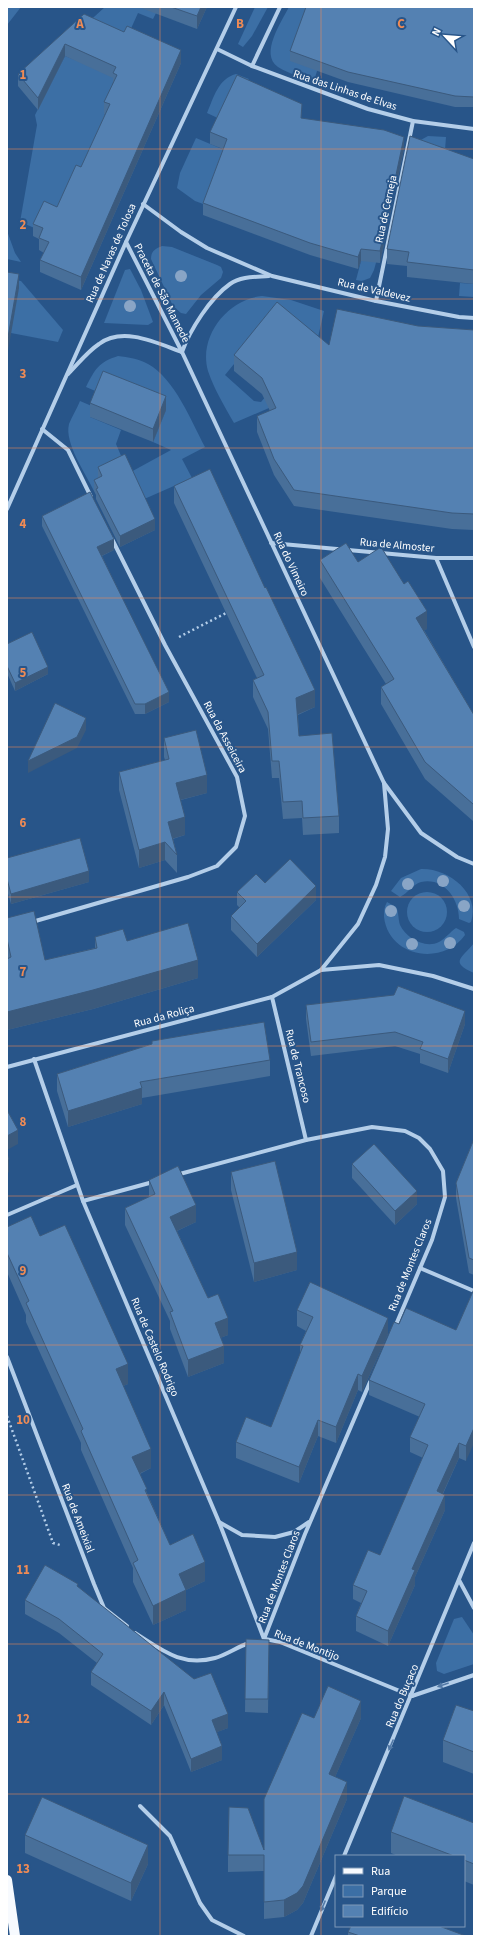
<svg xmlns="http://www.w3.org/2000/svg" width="481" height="1943" font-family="'Source Sans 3',sans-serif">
	<rect width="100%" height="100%" fill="#285589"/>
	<g fill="#3c6fa5">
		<polygon points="7,7 21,7 7,25"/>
		<polygon points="105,7 159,7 153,19 138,13 124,44 104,114 110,117 63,207 37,229 20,222 37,125 35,115 65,56 80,62 84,26"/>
		<polygon points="255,7 268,7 252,36 243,47 238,44"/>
		<path d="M 289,7 L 329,7 L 317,71 L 314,81 C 302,77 289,74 278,67 C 259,54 282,21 289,7 Z"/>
		<path d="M 236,74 L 249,79 L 222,120 L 207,113 C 214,97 218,79 236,74 Z"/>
		<polygon points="428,136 446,137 445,150 419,141"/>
		<polygon points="196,138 234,154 206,205 195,201 177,188 180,173"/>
		<polygon points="7,231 15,253 21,262 7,259"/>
		<polygon points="384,233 374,270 370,278 362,281 356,280 368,235"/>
		<path d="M 162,246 L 172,247 L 217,265 L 221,267 L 223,272 L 221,278 L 201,295 L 186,314 L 181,313 L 173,306 L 151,259 C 151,251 155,249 162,246 Z"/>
		<polygon points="130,269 141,290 153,322 148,325 104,323 125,270"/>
		<polygon points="8,279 21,281 63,330 58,342 11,333"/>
		<polygon points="460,283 474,284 474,297 459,296"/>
		<path d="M 262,296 L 291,300 L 324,311 L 316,346 L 252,342 L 225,375 L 254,401 L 261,402 L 287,371 L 269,408 L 234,423 C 225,407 214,389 208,371 C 198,336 228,299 262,296 Z"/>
		<path d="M 118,356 C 128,357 139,359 148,364 C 175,379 191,421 205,447 L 182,459 L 192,478 L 142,500 L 129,473 L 171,450 L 153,442 L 166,410 L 100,393 L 86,387 C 95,369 99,362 118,356 Z"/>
		<path d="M 80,401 L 94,407 L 90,417 L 121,430 L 116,444 L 125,465 L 102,487 L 94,491 C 86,474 64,443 69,424 C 72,416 77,409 80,401 Z"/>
		<path d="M 421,869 C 448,868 481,893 471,922 L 469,923 L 459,919 C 459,898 443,877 421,882 C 412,885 408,893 400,897 L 391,891 L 401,878 Z"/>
		<circle cx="427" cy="912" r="20"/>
		<path d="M 387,902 L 396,907 C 399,912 398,919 400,925 C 406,938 425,949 439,942 C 446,938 450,932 456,928 L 464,932 L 465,935 C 443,966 389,958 384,917 C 384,912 384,907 387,902 Z"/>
		<path d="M 474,943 L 474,973 C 449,962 462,958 474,943 Z"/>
		<polygon points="462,1617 474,1635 474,1664 444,1674 437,1671 436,1663 454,1619"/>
	</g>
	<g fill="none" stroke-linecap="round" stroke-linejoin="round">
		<g stroke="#b4cee9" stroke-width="2.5" stroke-dasharray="2 3" stroke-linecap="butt">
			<polyline points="179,637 228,612"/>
			<polyline points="7,1416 53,1543 60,1545"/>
		</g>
		<g stroke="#b4cee9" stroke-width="4">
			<polyline points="217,49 252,66 368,109 413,121 474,129"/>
			<polyline points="252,66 280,7"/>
			<polyline points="143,204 181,232 207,248 272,276 376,301 459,317 474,318"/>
			<polyline points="126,242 182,352 384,783 421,833 457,857 474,864"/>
			<polyline points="376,301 413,121"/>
			<path d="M 182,352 C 190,330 210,298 230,284 C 241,276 256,277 269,276"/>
			<path d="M 68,374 C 78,364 87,352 99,344 C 123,326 157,343 182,352"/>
			<polyline points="42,429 68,450 91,497"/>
			<polyline points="7,509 126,242 236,7"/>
			<polyline points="271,543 436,558 474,558"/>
			<polyline points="436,558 474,647"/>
			<polyline points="32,922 188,877 217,866 236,847 245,816 237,777 165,645 112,539"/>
			<polyline points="321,970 358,924 376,885 385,857 388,829 384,783"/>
			<polyline points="272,997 306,1140"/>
			<polyline points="34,1059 83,1201 219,1522 264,1639"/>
			<polyline points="7,1067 272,997 321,970 379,965 433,976 474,989"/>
			<polyline points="176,1175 306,1140 372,1127 405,1131 419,1138 430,1149 443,1171 445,1197 432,1240 395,1327"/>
			<polyline points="83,1201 153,1182"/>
			<polyline points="7,1215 77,1185"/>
			<polyline points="420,1268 474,1291"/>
			<polyline points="7,1357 94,1584 104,1608 127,1626"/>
			<polyline points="219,1522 242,1535 275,1537 294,1532 309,1522"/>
			<polyline points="459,1580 474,1608"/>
			<path d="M 135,1633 C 162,1650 181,1667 215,1658 C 226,1655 237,1647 249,1643"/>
			<polyline points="264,1639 305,1534 370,1382"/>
			<polyline points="265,1639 280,1642 412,1696"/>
			<polyline points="412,1696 474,1675"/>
			<polyline points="140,1806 170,1836 200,1903 212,1920 244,1936"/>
			<polyline points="344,1856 474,1543"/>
			<polyline points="311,1936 336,1876"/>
		</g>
		<polyline stroke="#f7fafe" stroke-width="10" points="7,1880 15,1936"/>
	</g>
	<g fill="#89a5c6">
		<circle cx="181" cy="276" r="6"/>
		<circle cx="130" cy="306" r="6"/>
		<circle cx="443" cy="881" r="6"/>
		<circle cx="408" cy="884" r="6"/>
		<circle cx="464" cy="906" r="6"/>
		<circle cx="391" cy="911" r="6"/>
		<circle cx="450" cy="943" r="6"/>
		<circle cx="412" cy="944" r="6"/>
	</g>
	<g fill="#486f99">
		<polygon points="141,7 207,7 197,29 141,8"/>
		<polygon points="474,7 474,107 455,107 348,82 290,61 290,51"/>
		<polygon points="84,14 181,63 81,290 40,272 40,260 44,253 39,250 39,239 33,236 33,224 57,207 81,167 105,114 104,114 104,102 113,84 113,78 65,56 38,110 18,86 18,74"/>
		<polygon points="210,132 404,149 380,263 361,261 358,269 310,255 203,215 203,203 223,149 210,144"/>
		<polygon points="474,159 474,284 407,277 407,266 387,264 387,249"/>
		<polygon points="418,326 474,330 474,530 452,529 294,506 274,475 257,432 257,416 270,411 262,394 234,371 234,355 329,345"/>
		<polygon points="90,403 166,410 153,442 90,417"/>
		<polygon points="98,467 155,530 120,547 96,499 96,495 94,491 94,480 98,478"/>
		<polygon points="174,486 315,707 298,715 299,736 339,816 339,833 303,835 302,818 283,819 279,778 272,778 268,729 253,697 253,680 257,678 174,503"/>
		<polygon points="42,516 114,550 102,556 169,702 145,714 135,714 42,526"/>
		<polygon points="320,560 358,562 427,629 424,630 474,715 474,820 473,821 425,779 381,704 381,687 386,684 320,578"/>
		<polygon points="7,644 48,674 15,691 7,673"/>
		<polygon points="164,738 207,793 181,800 185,835 173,839 177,855 177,873 165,860 139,868 119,790 119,772 165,760 164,757"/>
		<polygon points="7,858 89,882 11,904 7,890"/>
		<polygon points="265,883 316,900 257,957 231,930 231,916 240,908 237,905 237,892"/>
		<polygon points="7,918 45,960 95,948 95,937 127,941 198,978 93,1009 7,1030"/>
		<polygon points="306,1005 465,1024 448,1073 420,1063 420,1054 395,1046 311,1056 306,1019"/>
		<polygon points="152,1041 270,1060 270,1076 142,1098 142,1104 68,1127 57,1091 57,1074 152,1044"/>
		<polygon points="474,1139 474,1275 469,1273 456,1198 456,1183"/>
		<polygon points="352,1164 417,1204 395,1225 352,1178"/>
		<polygon points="231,1172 297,1270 254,1282 231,1190"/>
		<polygon points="149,1180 196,1222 177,1231 208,1298 228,1335 220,1338 224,1363 188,1377 170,1329 170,1321 125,1225 125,1208 149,1197"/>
		<polygon points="7,1227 40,1236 128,1384 123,1386 151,1468 140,1474 147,1493 170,1545 205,1581 186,1590 186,1610 153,1625 133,1582 133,1568 81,1450 81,1443 26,1322 26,1315 7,1272"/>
		<polygon points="474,1289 466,1461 459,1458 443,1494 445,1510 415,1577 415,1585 388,1646 356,1631 356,1616 361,1603 353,1599 353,1585 380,1555 423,1458 410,1452 410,1437 420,1417 369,1395 369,1380 456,1330"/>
		<polygon points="297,1310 388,1334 362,1392 358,1390 336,1443 318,1436 299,1483 236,1458 236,1442 271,1427 300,1355 300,1345 306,1331 297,1326"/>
		<polygon points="78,1587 228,1728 217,1732 222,1760 191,1772 164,1705 151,1725 91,1685 91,1672 97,1663 59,1633 25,1614 25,1600"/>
		<polygon points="246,1639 269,1640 268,1713 245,1712"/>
		<polygon points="474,1711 474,1774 443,1762 443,1740"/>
		<polygon points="314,1718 361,1718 335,1777 347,1799 303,1903 297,1910 284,1917 264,1919 264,1871 228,1872 228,1855 264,1849"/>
		<polygon points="474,1823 474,1885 464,1881 464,1856 398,1856 391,1853 391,1832"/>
		<polygon points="25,1835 148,1864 131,1901 25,1853"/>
		<polygon points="348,1932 466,1936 348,1936"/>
	</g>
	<g fill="#3b5a7d">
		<polygon points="201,7 207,7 197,29 197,16"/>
		<polygon points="65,44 65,56 38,110 38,98"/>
		<polygon points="181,50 181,63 81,290 81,277"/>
		<polygon points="404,137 404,149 380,263 380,251"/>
		<polygon points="361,249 361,261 358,269 358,257"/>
		<polygon points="19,274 19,288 7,357 7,343"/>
		<polygon points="166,396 166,410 153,442 153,429"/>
		<polygon points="155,519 155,530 120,547 120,536"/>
		<polygon points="114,539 114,550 97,558 97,547"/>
		<polygon points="427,611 427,629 416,635 416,618"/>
		<polygon points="48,667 48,674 15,691 15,683"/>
		<polygon points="315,690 315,707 296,715 296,698"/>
		<polygon points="169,692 169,702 145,714 145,704"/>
		<polygon points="86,718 86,730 77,748 28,773 28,761"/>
		<polygon points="207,775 207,793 176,801 176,783"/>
		<polygon points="474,802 474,820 473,821 473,804"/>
		<polygon points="185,817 185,835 168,840 168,822"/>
		<polygon points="165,842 165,860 139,868 139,850"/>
		<polygon points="89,871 89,882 11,904 11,894"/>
		<polygon points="316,886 316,900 257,957 257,944"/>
		<polygon points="198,960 198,978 93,1009 7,1030 7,1012"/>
		<polygon points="465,1011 465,1024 448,1073 448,1059"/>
		<polygon points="142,1088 142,1104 68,1127 68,1111"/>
		<polygon points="18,1130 18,1144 7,1150 7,1136"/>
		<polygon points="9,1159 9,1172 7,1174 7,1160"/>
		<polygon points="417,1191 417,1204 395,1225 395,1211"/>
		<polygon points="196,1205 196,1222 170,1234 170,1217"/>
		<polygon points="297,1252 297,1270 254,1282 254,1263"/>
		<polygon points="228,1318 228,1335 215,1340 215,1323"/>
		<polygon points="388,1318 388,1334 362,1392 362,1376"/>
		<polygon points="224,1346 224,1363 188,1377 188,1360"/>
		<polygon points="128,1364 128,1384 116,1389 116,1369"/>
		<polygon points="358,1374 358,1390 336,1443 336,1427"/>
		<polygon points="318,1420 318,1436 299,1483 299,1467"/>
		<polygon points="474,1428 474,1443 466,1461 466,1446"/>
		<polygon points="459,1443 459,1458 437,1506 437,1491"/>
		<polygon points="151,1449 151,1468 132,1477 132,1457"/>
		<polygon points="445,1495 445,1510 415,1577 415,1585 388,1646 388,1631 412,1569"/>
		<polygon points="205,1562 205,1581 186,1590 186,1610 153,1625 153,1606 179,1574"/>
		<polygon points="164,1692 164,1705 151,1725 151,1711"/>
		<polygon points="361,1701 361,1718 329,1791 329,1774"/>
		<polygon points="228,1714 228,1728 212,1734 212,1720"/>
		<polygon points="222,1746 222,1760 191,1772 191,1759"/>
		<polygon points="347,1782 347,1799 303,1903 297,1910 284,1917 284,1900"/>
		<polygon points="148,1845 148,1864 131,1901 131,1883"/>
	</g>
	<g fill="#5481b2" stroke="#3b5a7d">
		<polygon points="171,7 201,7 197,16"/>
		<polygon points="306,7 474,7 474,97 455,96 348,72 290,51"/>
		<polygon points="84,14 124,32 127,26 181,50 81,277 40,260 49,242 39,238 43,228 33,224 44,201 57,207 76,165 81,167 110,104 104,102 117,75 113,73 116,67 65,44 38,98 18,74"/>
		<polygon points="237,75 302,104 301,118 384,130 404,137 380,251 361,249 358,257 310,243 203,203 227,139 210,132"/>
		<polygon points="410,136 474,159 474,270 407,262 409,252 387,249"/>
		<polygon points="7,272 19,274 7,343"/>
		<polygon points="277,302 329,345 337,309 418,326 474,330 474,514 452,513 294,490 274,459 257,416 276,408 262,378 234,355"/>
		<polygon points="103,371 166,396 153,429 90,403"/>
		<polygon points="125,454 155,519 120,536 96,489 98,488 94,480 102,476 98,467"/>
		<polygon points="210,469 265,588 266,587 315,690 296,698 299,736 332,733 339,816 303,818 302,801 283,802 279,761 272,761 268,712 253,680 264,675 174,486"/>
		<polygon points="90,492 114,539 97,547 169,692 145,704 135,704 42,516"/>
		<polygon points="346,543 358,562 381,547 404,584 408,581 427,611 416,618 474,715 474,802 473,804 425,762 381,687 394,679 320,560"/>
		<polygon points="32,632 48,667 15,683 7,666 7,644"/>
		<polygon points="55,703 86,718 77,737 28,761"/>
		<polygon points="196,730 207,775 176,783 185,817 168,822 177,855 165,842 139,850 119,772 169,759 164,738"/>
		<polygon points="80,838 89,871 11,894 7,879 7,858"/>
		<polygon points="290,859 316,886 257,944 231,916 246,901 237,892 256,874 265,883"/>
		<polygon points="34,911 45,960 97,948 95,937 123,929 127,941 188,923 198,960 93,990 7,1012 7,959 11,957 7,939 7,918"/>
		<polygon points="398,986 465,1011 448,1059 420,1049 423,1042 395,1032 311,1042 306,1005 394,995"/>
		<polygon points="264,1022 270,1060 140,1082 142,1088 68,1111 57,1074 152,1044 152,1041"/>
		<polygon points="7,1110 18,1130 7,1136"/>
		<polygon points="474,1139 474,1260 469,1258 456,1183"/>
		<polygon points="374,1144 417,1191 395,1211 352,1164"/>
		<polygon points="7,1154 9,1159 7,1160"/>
		<polygon points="275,1161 297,1252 254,1263 231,1172"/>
		<polygon points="178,1166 196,1205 170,1217 208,1298 218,1294 228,1318 215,1323 224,1346 188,1360 170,1312 173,1311 125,1208 155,1194 149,1180"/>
		<polygon points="31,1216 40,1236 65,1225 128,1364 116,1369 151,1449 132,1457 147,1489 145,1490 170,1545 193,1534 205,1562 179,1574 186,1590 153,1606 133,1563 138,1560 81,1431 83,1429 26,1303 29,1301 7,1253 7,1227"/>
		<polygon points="310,1282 388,1318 362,1376 358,1374 336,1427 318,1420 299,1467 236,1442 246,1417 271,1427 303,1346 300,1345 313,1317 297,1310"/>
		<polygon points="474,1289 474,1428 466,1446 459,1443 437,1491 445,1495 412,1569 415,1570 388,1631 356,1616 367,1591 353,1585 368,1550 380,1555 428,1445 410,1437 425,1404 369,1380 394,1322 399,1324 406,1308 456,1330"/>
		<polygon points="45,1565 78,1584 77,1586 194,1679 211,1673 228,1714 212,1720 222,1746 191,1759 164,1692 151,1711 91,1672 103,1654 59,1619 25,1600"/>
		<polygon points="246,1639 269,1640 268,1699 245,1699"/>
		<polygon points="328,1686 361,1701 329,1774 347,1782 303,1886 297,1893 284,1900 264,1902 264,1855 228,1855 229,1807 248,1808 264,1850 264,1799 302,1713 314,1718"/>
		<polygon points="456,1705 474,1711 474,1752 443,1740"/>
		<polygon points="404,1796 474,1823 474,1864 464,1860 464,1856 454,1856 391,1832"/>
		<polygon points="42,1797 148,1845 131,1883 25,1835"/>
		<polygon points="351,1926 439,1926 466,1936 360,1936 348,1932"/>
	</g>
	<defs><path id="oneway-solid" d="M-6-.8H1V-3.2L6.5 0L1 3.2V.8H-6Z"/></defs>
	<g fill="#5279a6">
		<use href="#oneway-solid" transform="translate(443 1685) rotate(161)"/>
		<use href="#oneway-solid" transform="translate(391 1745) rotate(113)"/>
		<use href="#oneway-solid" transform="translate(323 1906) rotate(113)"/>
	</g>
	<path fill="none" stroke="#ef8b55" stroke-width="1" stroke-opacity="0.55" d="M 160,7 L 160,1936M 321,7 L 321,1936M 7,149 L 474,149M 7,299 L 474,299M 7,448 L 474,448M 7,598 L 474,598M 7,747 L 474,747M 7,897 L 474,897M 7,1046 L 474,1046M 7,1196 L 474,1196M 7,1345 L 474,1345M 7,1495 L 474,1495M 7,1644 L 474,1644M 7,1794 L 474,1794"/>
	<g text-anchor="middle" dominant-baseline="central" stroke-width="4" stroke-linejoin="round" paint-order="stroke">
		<g font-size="11" fill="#fff" stroke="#285589">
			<text transform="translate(345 90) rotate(18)">Rua das Linhas de Elvas</text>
			<text transform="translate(386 209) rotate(-78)">Rua de Cerneja</text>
			<text transform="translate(111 253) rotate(-66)">Rua de Navas de Tolosa</text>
			<text transform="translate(374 290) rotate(13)">Rua de Valdevez</text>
			<text transform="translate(162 293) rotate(63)">Praceta de São Mamede</text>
			<text transform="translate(397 545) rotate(5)">Rua de Almoster</text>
			<text transform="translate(291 564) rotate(65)">Rua do Vimeiro</text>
			<text transform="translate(225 737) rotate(62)">Rua da Asseiceira</text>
			<text transform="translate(164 1016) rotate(-15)">Rua da Roliça</text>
			<text transform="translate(298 1066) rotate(76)">Rua de Trancoso</text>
			<text transform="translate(410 1265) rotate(-68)">Rua de Montes Claros</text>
			<text transform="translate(155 1347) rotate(67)">Rua de Castelo Rodrigo</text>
			<text transform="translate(78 1518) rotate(69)">Rua de Ameixial</text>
			<text transform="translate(279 1577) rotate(-69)">Rua de Montes Claros</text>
			<text transform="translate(307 1645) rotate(21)">Rua de Montijo</text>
			<text transform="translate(402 1696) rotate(-67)">Rua do Buçaco</text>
		</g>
	</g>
	<g font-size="13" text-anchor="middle" font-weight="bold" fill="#ef8b55" stroke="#285589" stroke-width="4" stroke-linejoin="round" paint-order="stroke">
		<text x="80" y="28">A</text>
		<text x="240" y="28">B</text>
		<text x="401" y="28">C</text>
		<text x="23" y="79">1</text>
		<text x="23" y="229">2</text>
		<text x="23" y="378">3</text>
		<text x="23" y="528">4</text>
		<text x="23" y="677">5</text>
		<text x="23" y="827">6</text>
		<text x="23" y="976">7</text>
		<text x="23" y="1126">8</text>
		<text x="23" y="1275">9</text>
		<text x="23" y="1424">10</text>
		<text x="23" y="1574">11</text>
		<text x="23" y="1723">12</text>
		<text x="23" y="1873">13</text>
	</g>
	<rect width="481" height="1943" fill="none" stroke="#ffffff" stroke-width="16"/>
	<rect x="335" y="1855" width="130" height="72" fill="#285589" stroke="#7e99b8"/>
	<rect x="343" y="1868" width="20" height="6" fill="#f7fafe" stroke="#7e99b8"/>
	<text x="371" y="1875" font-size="12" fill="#ffffff">Rua</text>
	<rect x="343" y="1885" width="20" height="12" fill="#3c6fa5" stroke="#7e99b8"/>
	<text x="371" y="1895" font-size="12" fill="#ffffff">Parque</text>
	<rect x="343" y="1905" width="20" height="12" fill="#5481b2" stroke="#7e99b8"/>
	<text x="371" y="1915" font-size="12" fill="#ffffff">Edifício</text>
	<g transform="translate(445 36) rotate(296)" stroke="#285589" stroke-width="3" paint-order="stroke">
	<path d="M0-3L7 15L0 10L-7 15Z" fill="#ffffff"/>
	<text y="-6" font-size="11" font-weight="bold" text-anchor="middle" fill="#ffffff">N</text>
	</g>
</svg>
